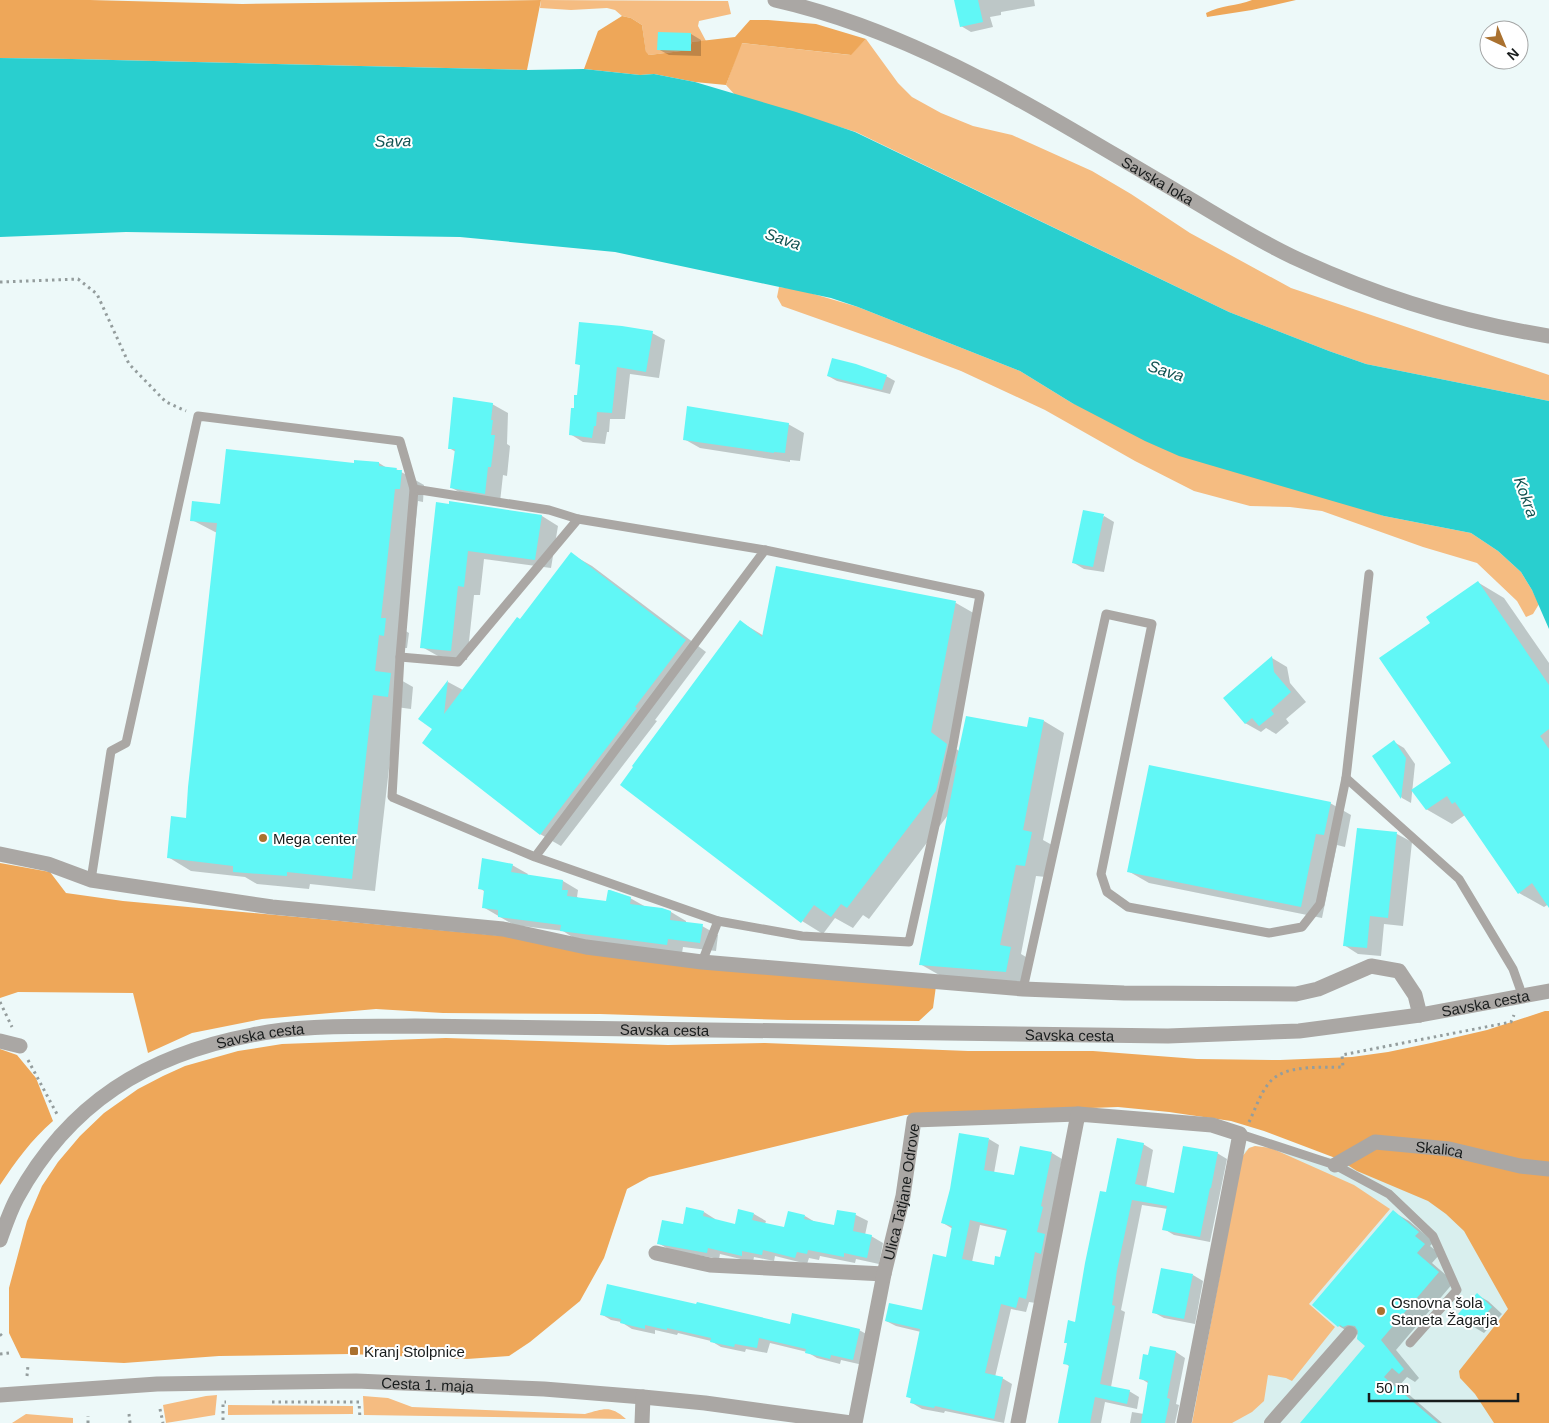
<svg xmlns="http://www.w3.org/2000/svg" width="1549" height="1423" font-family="Helvetica,sans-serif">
	<rect width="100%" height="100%" fill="#edf9f9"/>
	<polygon fill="#d9efee" points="1255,1146 1338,1159 1509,1166 1549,1423 1192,1423 1244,1152 1249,1148"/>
	<g fill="#f5bc81">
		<polygon points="541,0 728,1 731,14 699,21 698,26 706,41 692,42 690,50 649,55 646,53 642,25 631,18 622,16 615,10 607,8 571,10 540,8"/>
		<polygon points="866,39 898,83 912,97 941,113 973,126 1012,135 1092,171 1131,194 1190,233 1291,288 1549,375 1549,401 1366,364 1329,351 1229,312 856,132 735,95 726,85 741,43 850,55"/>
		<polygon points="779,287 800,290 858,307 1020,371 1072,403 1384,516 1471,533 1498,551 1521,572 1532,590 1539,604 1533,614 1526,617 1517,601 1477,563 1423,547 1322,511 1290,507 1250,506 1194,491 1135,461 1045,410 961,371 892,345 782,306 777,297"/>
		<polygon points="1255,1146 1271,1148 1354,1185 1390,1209 1309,1304 1335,1327 1292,1381 1286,1378 1268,1375 1264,1401 1252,1412 1232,1423 1192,1423 1242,1157 1249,1148"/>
		<polygon points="217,1395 215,1415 166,1423 163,1405 206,1396"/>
		<path d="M 363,1396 L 388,1398 L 412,1407 L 585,1414 C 604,1409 610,1405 626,1419 L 364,1415 Z"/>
		<polygon points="228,1405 353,1406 353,1414 228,1415"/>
		<polygon points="26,1414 73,1418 73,1423 12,1423"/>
	</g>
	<g fill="#eea759">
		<polygon points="0,0 90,0 242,4 541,0 527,70 72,59 0,58"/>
		<path d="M 1252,0 L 1296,0 L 1252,10 L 1207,17 L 1206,13 C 1221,5 1237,6 1252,0 Z"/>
		<polygon points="622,16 631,18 642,25 646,52 649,55 689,50 692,42 735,37 750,20 768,20 816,24 866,39 851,55 742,43 726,85 695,82 654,74 640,75 584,69 598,31"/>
		<polygon points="0,863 50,872 66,893 123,901 503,936 936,986 933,1008 919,1021 788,1020 600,1014 443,1013 376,1009 262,1019 192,1033 148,1053 133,993 18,992 0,998"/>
		<polygon points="1545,1011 1549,1011 1549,1423 1494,1423 1475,1394 1460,1378 1459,1371 1508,1309 1464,1231 1446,1214 1428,1201 1357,1171 1338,1159 1264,1131 1231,1121 1169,1112 1118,1107 905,1115 649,1177 627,1189 604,1258 580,1301 530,1342 509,1356 467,1359 350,1354 219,1356 124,1363 21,1358 9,1333 9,1288 27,1221 42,1186 58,1162 80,1136 104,1113 138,1089 163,1076 185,1066 238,1051 282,1044 446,1038 668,1045 765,1043 968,1051 1093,1051 1197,1059 1280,1060 1352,1057 1388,1052 1431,1043 1487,1030"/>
		<path d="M 0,1049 L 17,1055 L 36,1078 L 53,1121 C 31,1140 16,1161 0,1185 Z"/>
	</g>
	<polygon fill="#29cfcf" points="0,58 72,59 527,70 584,69 640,75 654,74 695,82 796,112 855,132 1229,312 1329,351 1366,364 1549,401 1549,629 1532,590 1521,572 1498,551 1471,533 1384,516 1179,456 1145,441 1072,403 1020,371 858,307 831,298 615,252 460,237 126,232 0,237"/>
	<g fill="#0003" fill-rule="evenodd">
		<polygon points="955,0 1034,0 1035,6 1001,12 1001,15 990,17 993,27 971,32 961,26"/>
		<polygon points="659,33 691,34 701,40 701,56 669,55 658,49"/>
		<polygon points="652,333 665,340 659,378 630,374 625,419 610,419 609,432 607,432 605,444 583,442 570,434 578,396 581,366 577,363"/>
		<polygon points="828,376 886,376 895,381 890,394 837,381"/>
		<polygon points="492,404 508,413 507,444 510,446 507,476 503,475 500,502 468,497 452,488 456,452 449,448"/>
		<polygon points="788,424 804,433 800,461 790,460 790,462 700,448 684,439"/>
		<polygon points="379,463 387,468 396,469 424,485 423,502 418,501 404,630 409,633 407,648 402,648 399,679 413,687 411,709 396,707 375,891 310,884 309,889 257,884 245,877 191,871 168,857 187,819 217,533 192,520 221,506 355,464"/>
		<polygon points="450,502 542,516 558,526 551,568 484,559 480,595 474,595 467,660 438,656 422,647"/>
		<polygon points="1104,516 1114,522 1104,572 1084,569 1074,563"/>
		<polygon points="571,554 592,566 706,652 655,720 657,721 561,846 540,834 434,729 420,719 448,682 463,690 520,620"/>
		<polygon points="1479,583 1504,598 1549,663 1549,904 1544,907 1519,893 1465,815 1452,824 1426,809 1452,763 1432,623"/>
		<polygon points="956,603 977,615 951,745 959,751 1028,729 1044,721 1064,733 1043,840 1052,845 1046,877 1036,876 1021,954 1031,960 1026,983 941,976 920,964 948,815 869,919 863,915 853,928 835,918 823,934 802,921 741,622 764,636"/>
		<polygon points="1272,658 1287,667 1290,683 1306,702 1286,719 1289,723 1276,734 1266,728 1261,732 1245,723"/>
		<polygon points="1394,742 1404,748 1415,764 1411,803 1402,798 1373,756"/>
		<polygon points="1330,803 1351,815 1345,847 1337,845 1322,918 1149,883 1128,871"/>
		<polygon points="1358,829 1397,834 1412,842 1403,926 1384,924 1381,956 1358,954 1344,945"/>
		<polygon points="512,865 528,874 527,876 563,881 578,890 577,897 580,899 607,902 630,898 646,907 671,912 686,921 686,923 702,926 718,935 716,951 683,947 682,953 577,940 563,931 514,925 483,907 485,892 480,888"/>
		<path d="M 989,1139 L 999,1145 L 994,1173 L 1015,1176 L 1052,1153 L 1062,1159 L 1036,1303 L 1029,1302 L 1026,1312 L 1011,1309 L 995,1377 L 1002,1378 L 1012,1384 L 1004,1423 L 945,1411 L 944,1413 L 922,1409 L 912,1403 L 912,1399 L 908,1397 L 921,1332 L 896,1326 L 886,1321 L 923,1311 L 947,1258 L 953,1229 L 943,1223 ZM 980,1225 L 1008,1231 L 1001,1259 L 994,1267 L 972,1262 Z"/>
		<polygon points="1143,1144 1153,1150 1146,1188 1175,1195 1217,1153 1227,1159 1210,1242 1174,1235 1164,1229 1168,1209 1142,1205 1121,1310 1125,1312 1111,1387 1129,1391 1139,1397 1137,1409 1105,1402 1101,1423 1059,1423 1070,1367 1065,1363 1068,1344 1065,1342 1076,1323 1107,1194"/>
		<polygon points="838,1211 856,1215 868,1221 865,1235 871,1236 883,1243 879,1264 856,1259 855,1263 820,1256 819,1260 809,1258 807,1264 775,1256 774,1261 754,1257 753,1262 720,1254 719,1259 670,1250 658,1243 704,1212 715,1219 715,1220 736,1225 754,1214 766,1221 765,1224 785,1229 805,1216 815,1222 835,1226"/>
		<polygon points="1393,1212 1409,1221 1434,1242 1430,1246 1440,1254 1432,1263 1454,1282 1396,1350 1419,1378 1415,1382 1407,1377 1399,1386 1442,1423 1305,1423 1367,1346 1359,1335 1356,1334 1355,1336 1339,1326 1314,1305"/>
		<polygon points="1193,1275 1203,1281 1195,1324 1164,1318 1153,1312"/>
		<polygon points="1477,1295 1488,1301 1502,1314 1484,1333 1474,1327 1460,1314"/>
		<polygon points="601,1314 859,1330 870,1336 863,1365 841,1360 840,1364 817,1358 807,1352 770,1343 767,1353 746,1349 745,1352 721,1347 711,1341 678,1333 677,1335 655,1330 655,1334 632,1329 621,1322 611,1320"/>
		<polygon points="1151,1348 1176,1352 1185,1358 1176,1404 1179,1405 1175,1423 1130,1423 1132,1412 1144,1414 1148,1383 1140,1378"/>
	</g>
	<g fill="#61f7f6" fill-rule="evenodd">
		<polygon points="954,0 978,0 983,22 960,27"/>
		<polygon points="658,32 691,33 691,51 657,50"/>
		<polygon points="579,322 622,326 653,331 646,372 617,367 612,413 597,412 596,426 594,426 592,438 569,435 571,408 574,408 574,395 577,395 580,365 575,364"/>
		<polygon points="832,358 856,364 887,375 882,390 827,376"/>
		<polygon points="453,397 493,403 491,420 493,420 491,435 495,435 491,467 488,467 485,494 450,488 455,449 448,449"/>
		<polygon points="687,406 789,423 785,453 774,452 774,453 683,440"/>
		<polygon points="226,449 354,463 354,460 379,462 379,466 397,468 396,470 402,470 400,489 395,489 381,618 386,618 384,636 379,635 375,671 391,673 388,697 373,695 352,879 287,872 287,876 233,872 233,866 167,858 171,816 186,818 188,787 217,523 190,521 192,501 220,504"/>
		<polygon points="449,501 542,515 535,560 468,551 464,587 458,586 451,651 420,648 436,502 449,504"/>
		<polygon points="1083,510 1104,514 1093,567 1072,563"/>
		<polygon points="571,552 686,640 635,707 637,708 540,835 422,743 432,729 418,719 448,680 444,714 517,617 520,619"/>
		<polygon points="776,566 956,601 931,732 947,744 936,791 847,908 841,904 831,917 814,905 801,923 620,785 633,767 632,766 740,620 762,637"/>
		<polygon points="1478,581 1549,685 1549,729 1540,736 1549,749 1549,908 1532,883 1518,894 1455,802 1452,804 1447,796 1426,810 1411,790 1451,763 1379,658 1430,623 1426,617"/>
		<polygon points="1272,656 1274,672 1291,692 1271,710 1274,714 1259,726 1252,718 1245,724 1223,698"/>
		<polygon points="966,716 1027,727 1029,717 1044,720 1023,830 1032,832 1025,866 1016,865 1000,945 1011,947 1006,972 919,965 957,764 955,767"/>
		<polygon points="1394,740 1406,758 1401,799 1372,756"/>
		<polygon points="1149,765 1331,802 1324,835 1316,834 1301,907 1127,872"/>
		<polygon points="1357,828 1397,832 1388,918 1370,916 1367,948 1343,946"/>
		<polygon points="482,858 513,864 511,872 563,880 562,890 568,890 567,896 606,901 608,890 610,890 631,897 630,904 662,908 671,911 670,920 703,924 700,943 668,939 667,945 560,931 561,925 498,917 498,910 482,908 484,890 478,889"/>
		<path d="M 959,1133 L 989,1138 L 984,1170 L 1014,1175 L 1020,1146 L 1052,1152 L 1041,1206 L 1043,1207 L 1037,1232 L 1045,1234 L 1041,1254 L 1035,1252 L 1026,1299 L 1019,1297 L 1016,1308 L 1001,1304 L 985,1373 L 1003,1377 L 994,1419 L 935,1406 L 934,1408 L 910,1403 L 911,1398 L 906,1397 L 920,1329 L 885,1321 L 889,1303 L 922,1310 L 933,1254 L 946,1257 L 952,1226 L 941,1223 L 950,1189 ZM 970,1220 L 1007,1229 L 1000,1257 L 995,1256 L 994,1265 L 962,1259 Z"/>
		<polygon points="1117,1138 1144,1143 1135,1184 1174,1193 1183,1146 1218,1152 1211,1188 1210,1188 1200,1237 1162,1230 1167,1206 1132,1200 1117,1270 1112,1305 1115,1306 1100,1384 1130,1390 1127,1404 1095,1397 1090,1423 1058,1423 1069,1365 1063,1364 1067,1343 1064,1343 1068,1320 1075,1322 1085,1263 1100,1191 1106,1192"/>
		<polygon points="686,1207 704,1211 703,1216 735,1224 738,1209 754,1213 752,1220 784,1227 788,1211 805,1215 804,1219 834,1225 837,1210 856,1213 853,1231 872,1235 867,1258 844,1253 844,1257 808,1250 807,1254 797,1252 795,1258 763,1250 762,1255 742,1251 742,1256 708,1248 707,1253 657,1244 662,1220 683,1224"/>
		<polygon points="1393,1210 1419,1232 1415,1236 1425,1244 1417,1253 1439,1272 1381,1340 1404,1369 1399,1374 1392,1368 1384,1377 1438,1423 1300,1423 1365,1346 1357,1339 1358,1331 1355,1326 1348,1325 1343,1327 1340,1325 1338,1327 1312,1305"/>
		<polygon points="1161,1268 1193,1274 1184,1319 1152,1313"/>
		<polygon points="607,1284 696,1304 697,1302 790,1324 792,1313 860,1329 853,1360 831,1355 830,1359 818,1356 805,1353 806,1349 759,1338 757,1348 735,1344 734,1347 710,1342 711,1338 667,1328 667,1330 645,1325 645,1329 620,1323 621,1319 600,1315"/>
		<polygon points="1477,1293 1492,1307 1473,1328 1458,1314"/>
		<polygon points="1150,1346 1176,1351 1167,1398 1170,1399 1165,1423 1141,1423 1148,1381 1139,1379 1143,1354 1148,1355"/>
	</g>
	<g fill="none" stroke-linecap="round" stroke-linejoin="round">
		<g stroke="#949d9d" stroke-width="3" stroke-dasharray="2.5 4" stroke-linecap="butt">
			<polyline points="0,282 78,279 97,294 129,364 166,402 186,411"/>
			<polyline points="0,1002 12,1027"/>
			<polyline points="28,1060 58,1116"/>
			<path d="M 1249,1122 C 1255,1110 1260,1094 1269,1083 C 1284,1064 1320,1068 1343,1067 L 1342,1055 L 1511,1022 L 1514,1015"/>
			<polyline points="0,1334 4,1338"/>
			<polyline points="0,1354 9,1353"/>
			<polyline points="27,1376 28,1365"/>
			<polyline points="272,1402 359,1402 360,1419"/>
			<polyline points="160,1409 163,1423"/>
			<polyline points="129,1414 130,1423"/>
			<polyline points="223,1420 223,1402 226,1402"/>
			<polyline points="88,1423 88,1416"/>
		</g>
		<g stroke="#aaa7a4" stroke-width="9">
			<polyline points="400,657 458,662 578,519"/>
			<polyline points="1346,778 1369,574"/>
			<polyline points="535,857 765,550 578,519 549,510 414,489 400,657 392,797 535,857 718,921 702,962"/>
			<polyline points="91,880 111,751 126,743 198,416 400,441 414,489"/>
			<polyline points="718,921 802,936 909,942 953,745 980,595 765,550"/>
			<polyline points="1023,989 1106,614 1152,624 1101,874 1107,892 1128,907 1269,933 1302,927 1320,904 1346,778 1459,879 1513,969 1523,997"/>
			<polyline points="1240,1134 1335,1165 1389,1194 1433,1236 1457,1290 1410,1343"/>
		</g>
		<polyline stroke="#aaa7a4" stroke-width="14" points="1271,1423 1350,1333"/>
		<g stroke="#aaa7a4" stroke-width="15">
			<path id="s1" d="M 775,0 C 922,33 1050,118 1178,192 C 1216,214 1253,238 1293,257 C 1374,295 1460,322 1549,336"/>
			<polyline points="0,854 48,864 91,880 272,907 503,929 586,947 702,962 1023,989 1124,993 1296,994 1318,989 1371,966 1399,971 1415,995 1420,1015"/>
			<polyline points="0,1041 20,1046"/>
			<path id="s2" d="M 1335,1165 L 1375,1142 L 1449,1149 L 1520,1166 L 1549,1169"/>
			<path id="s3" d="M 0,1240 C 5,1226 10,1211 17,1198 C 69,1103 147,1055 252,1035 C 304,1024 361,1027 415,1026 L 1168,1036 L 1299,1031 L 1420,1015 L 1549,991"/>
			<polyline points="656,1253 710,1265 884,1274"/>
			<path id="s4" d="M 0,1395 L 157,1384 L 356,1381 L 544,1389 L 643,1397 L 705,1403 L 851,1423"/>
			<polyline points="642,1423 643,1397"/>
			<path id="s5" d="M 855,1423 L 884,1274 L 903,1196 L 914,1120 L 1078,1114"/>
			<polyline points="1018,1423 1078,1114 1212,1125 1240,1134 1184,1423"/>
		</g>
	</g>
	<g fill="#aa712f" stroke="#fff" stroke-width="2">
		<circle cx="263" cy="838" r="5"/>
		<circle cx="1381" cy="1311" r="5"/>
		<rect x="349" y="1346" width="10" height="10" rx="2.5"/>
	</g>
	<g text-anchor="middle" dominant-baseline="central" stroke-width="4" stroke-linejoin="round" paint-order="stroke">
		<g font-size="15" fill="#181c1c" stroke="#fff">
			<text stroke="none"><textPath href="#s1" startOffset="425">Savska loka</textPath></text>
			<text stroke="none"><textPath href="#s3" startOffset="1578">Savska cesta</textPath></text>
			<text stroke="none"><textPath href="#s3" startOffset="755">Savska cesta</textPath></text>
			<text stroke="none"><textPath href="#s3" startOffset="1160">Savska cesta</textPath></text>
			<text stroke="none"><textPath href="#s3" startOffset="350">Savska cesta</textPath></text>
			<text stroke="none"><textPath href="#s2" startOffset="111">Skalica</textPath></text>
			<text stroke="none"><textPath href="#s5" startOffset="236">Ulica Tatjane Odrove</textPath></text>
			<text stroke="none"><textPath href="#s4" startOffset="428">Cesta 1. maja</textPath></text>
		</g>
		<g font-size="15" fill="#181c1c" stroke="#fff" text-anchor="start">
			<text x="273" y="838">Mega center</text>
			<text x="1391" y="1302">Osnovna šola<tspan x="1391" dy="17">Staneta Žagarja</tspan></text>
			<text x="364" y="1351">Kranj Stolpnice</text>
		</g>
		<g font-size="16" font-style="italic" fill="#115352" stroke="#fff">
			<text transform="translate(393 141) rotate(-1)">Sava</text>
			<text transform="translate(783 239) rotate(19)">Sava</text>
			<text transform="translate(1166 371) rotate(18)">Sava</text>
			<text transform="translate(1526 497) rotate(70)">Kokra</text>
		</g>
	</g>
	<g transform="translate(1504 45) rotate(136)"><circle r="24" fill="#ffffff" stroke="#a3a4a4"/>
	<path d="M0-4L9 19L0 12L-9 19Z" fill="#aa712f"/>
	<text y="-8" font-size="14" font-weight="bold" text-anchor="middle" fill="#181c1c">N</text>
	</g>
	<path d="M1369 1393v8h149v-8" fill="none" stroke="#181c1c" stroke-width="2.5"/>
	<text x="1376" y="1393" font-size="15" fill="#181c1c" stroke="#ffffff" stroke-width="4" paint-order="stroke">50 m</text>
</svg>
